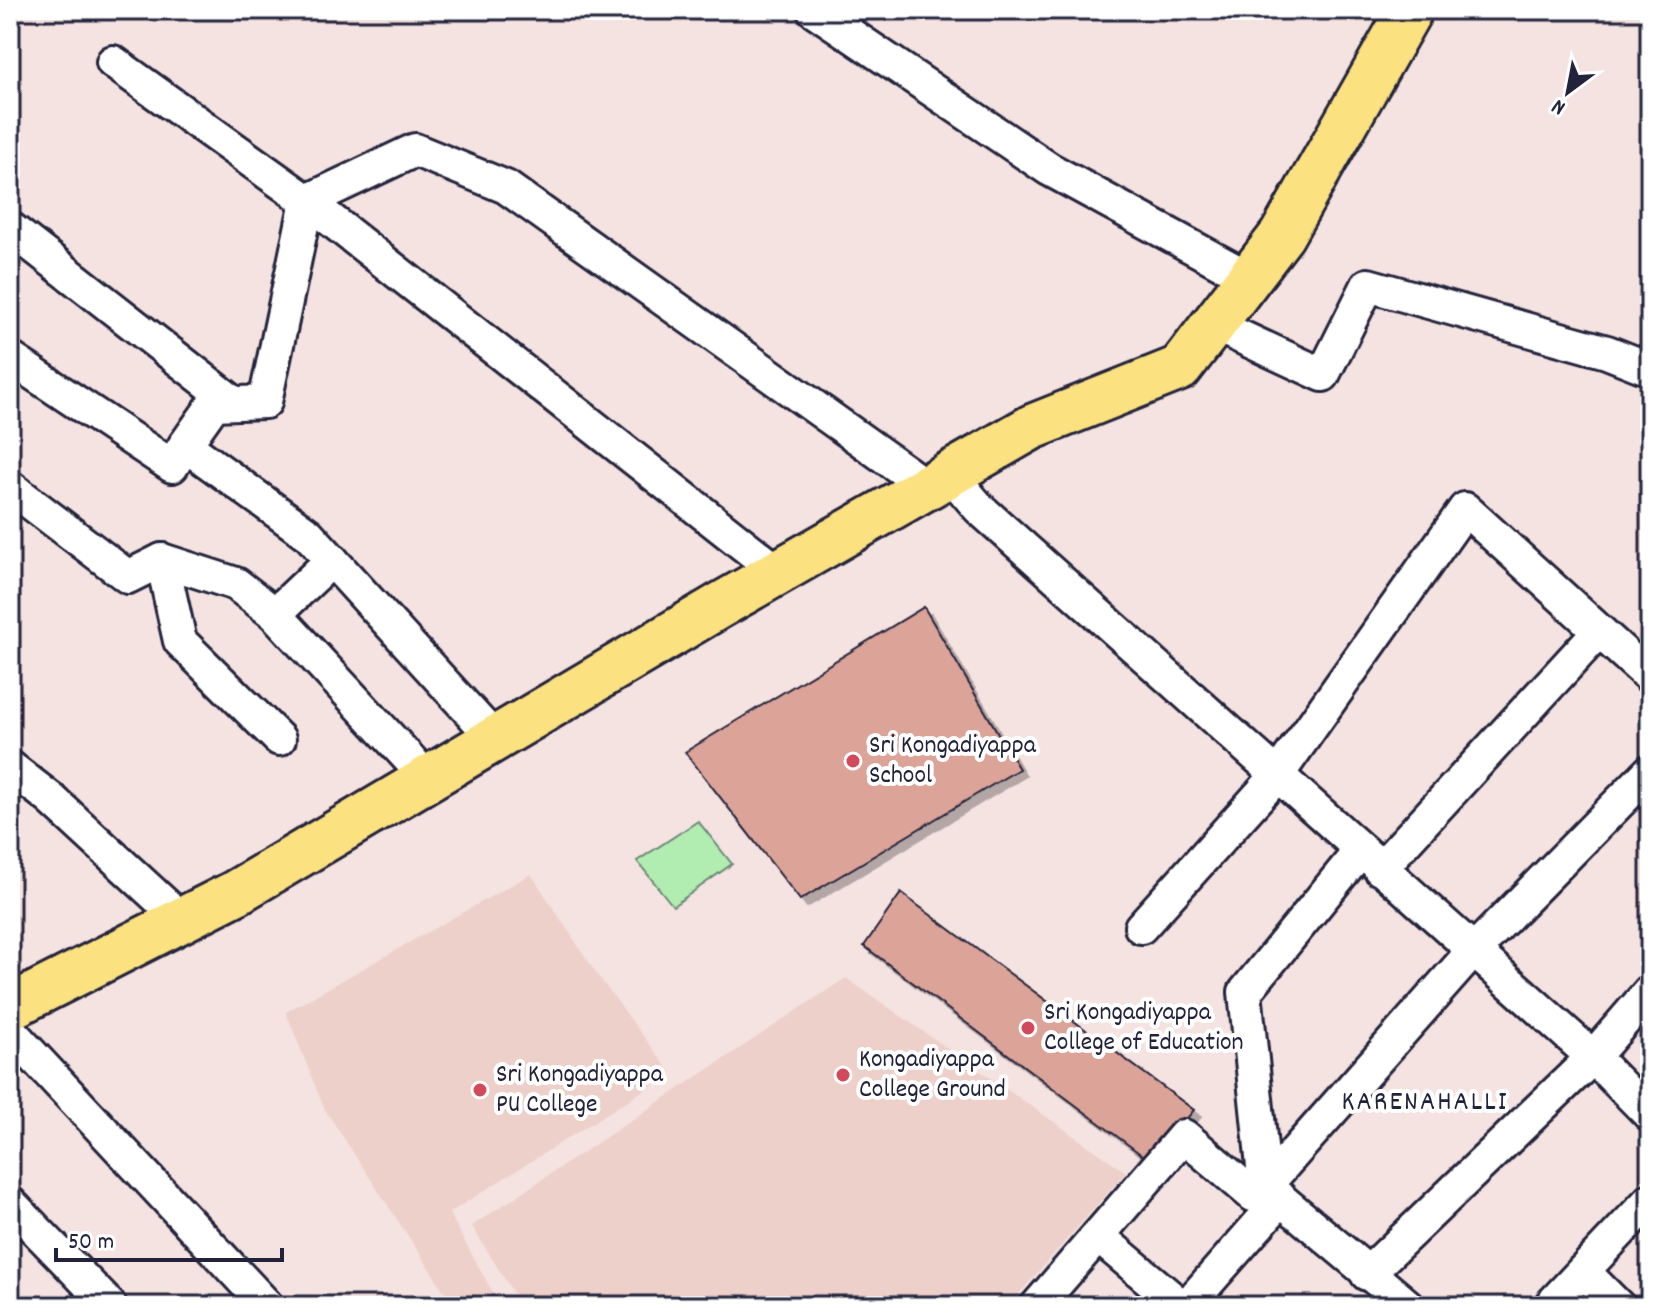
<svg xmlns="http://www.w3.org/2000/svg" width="1660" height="1316" font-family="Dekko,sans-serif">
	<defs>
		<filter id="shadow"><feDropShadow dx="7" dy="7" stdDeviation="0" flood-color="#0004"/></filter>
	</defs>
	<rect width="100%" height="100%" fill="#f4e3e0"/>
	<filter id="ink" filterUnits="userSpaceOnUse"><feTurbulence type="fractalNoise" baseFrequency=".0125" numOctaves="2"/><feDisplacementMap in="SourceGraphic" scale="16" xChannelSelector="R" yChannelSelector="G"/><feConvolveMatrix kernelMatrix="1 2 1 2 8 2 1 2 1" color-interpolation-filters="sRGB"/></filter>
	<g filter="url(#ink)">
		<g fill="#edd0ca">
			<polygon points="531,874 598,976 671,1073 449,1213 494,1295 477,1306 454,1306 324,1108 286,1012"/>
			<polygon points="846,978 1126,1172 1008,1306 511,1306 517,1299 472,1226"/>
		</g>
		<polygon fill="#b1ecb1" stroke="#6a8776" stroke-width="2" points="698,821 732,864 673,906 637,861"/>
		<g fill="#dca398" stroke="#22223b" stroke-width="2" filter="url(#shadow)">
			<polygon points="924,607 1019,769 800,900 685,752"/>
			<polygon points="901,893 1194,1110 1151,1162 864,946"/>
		</g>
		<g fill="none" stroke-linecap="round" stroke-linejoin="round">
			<defs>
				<g id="street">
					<polyline points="814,10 1049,169 1249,278"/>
					<polyline points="113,62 307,201 265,402 214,404 185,445 309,535 495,739"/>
					<polyline points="10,228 234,403"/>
					<polyline points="1213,324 1323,375 1368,285 1607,352 1650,369"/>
					<polyline points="10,358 172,466 185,445"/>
					<polyline points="950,474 979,508 1593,1057 1650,1115"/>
					<polyline points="10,487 128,577 162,560 236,584 275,614"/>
					<polyline points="162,560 180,641 279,739"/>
					<polyline points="332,560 275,614 428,779"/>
					<polyline points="778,572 307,201 415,150 506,187 927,487"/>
					<polyline points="10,767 51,799 182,920"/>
					<polyline points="1360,851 1245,992 1265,1186 1473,951 1650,771"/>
					<polyline points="1380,869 1599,631"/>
					<polyline points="1141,927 1276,777 1465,509 1650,677"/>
					<polyline points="10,1031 267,1306"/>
					<polyline points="10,1203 110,1306"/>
					<polyline points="1098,1236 1181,1306"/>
					<polyline points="1583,1271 1618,1306"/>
					<polyline points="1367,1274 1593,1057 1650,991"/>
					<polyline points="1037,1306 1184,1136 1253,1195 1265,1186 1408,1306"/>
					<polyline points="1187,1306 1281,1199"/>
					<polyline points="1550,1306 1650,1200"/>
				</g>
				<polyline id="primary" points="10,1007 235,893 719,606 1032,427 1180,368 1282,235 1410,10"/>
			</defs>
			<use href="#street" stroke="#22223b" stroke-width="38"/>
			<use href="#primary" stroke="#22223b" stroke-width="50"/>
			<use href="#street" stroke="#fff" stroke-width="32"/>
			<use href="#primary" stroke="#fbe180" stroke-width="44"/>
		</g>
	</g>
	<g fill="#d1495b" stroke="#fff" stroke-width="3">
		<circle cx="853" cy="761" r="8"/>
		<circle cx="1028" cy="1028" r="8"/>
		<circle cx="843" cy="1075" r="8"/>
		<circle cx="480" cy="1090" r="8"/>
	</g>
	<g text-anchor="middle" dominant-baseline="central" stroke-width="8" stroke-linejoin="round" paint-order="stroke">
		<g font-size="26" fill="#22223b" stroke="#fff" text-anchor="start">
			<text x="869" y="746">Sri Kongadiyappa<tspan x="869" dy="30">School</tspan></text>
			<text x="1044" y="1013">Sri Kongadiyappa<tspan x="1044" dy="30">College of Education</tspan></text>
			<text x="859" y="1060">Kongadiyappa<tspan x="859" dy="30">College Ground</tspan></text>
			<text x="496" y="1075">Sri Kongadiyappa<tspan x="496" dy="30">PU College</tspan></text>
		</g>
		<g font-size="28" letter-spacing="2" fill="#22223b" stroke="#fff">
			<text x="1425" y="1104">KARENAHALLI</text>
		</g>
	</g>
	<rect width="1660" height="1316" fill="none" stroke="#fff" stroke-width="40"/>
	<rect x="20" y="20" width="1620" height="1276" fill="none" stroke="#22223b" stroke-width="3" filter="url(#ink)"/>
	<g transform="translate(1568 92) rotate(212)" stroke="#ffffff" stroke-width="6" paint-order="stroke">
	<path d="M0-6L14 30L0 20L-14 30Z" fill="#22223b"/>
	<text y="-12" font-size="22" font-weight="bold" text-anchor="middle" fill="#22223b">N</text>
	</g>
	<path d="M56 1248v12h226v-12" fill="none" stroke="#22223b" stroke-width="4"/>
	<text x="68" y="1248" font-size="24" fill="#22223b" stroke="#ffffff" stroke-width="6" paint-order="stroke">50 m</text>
</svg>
